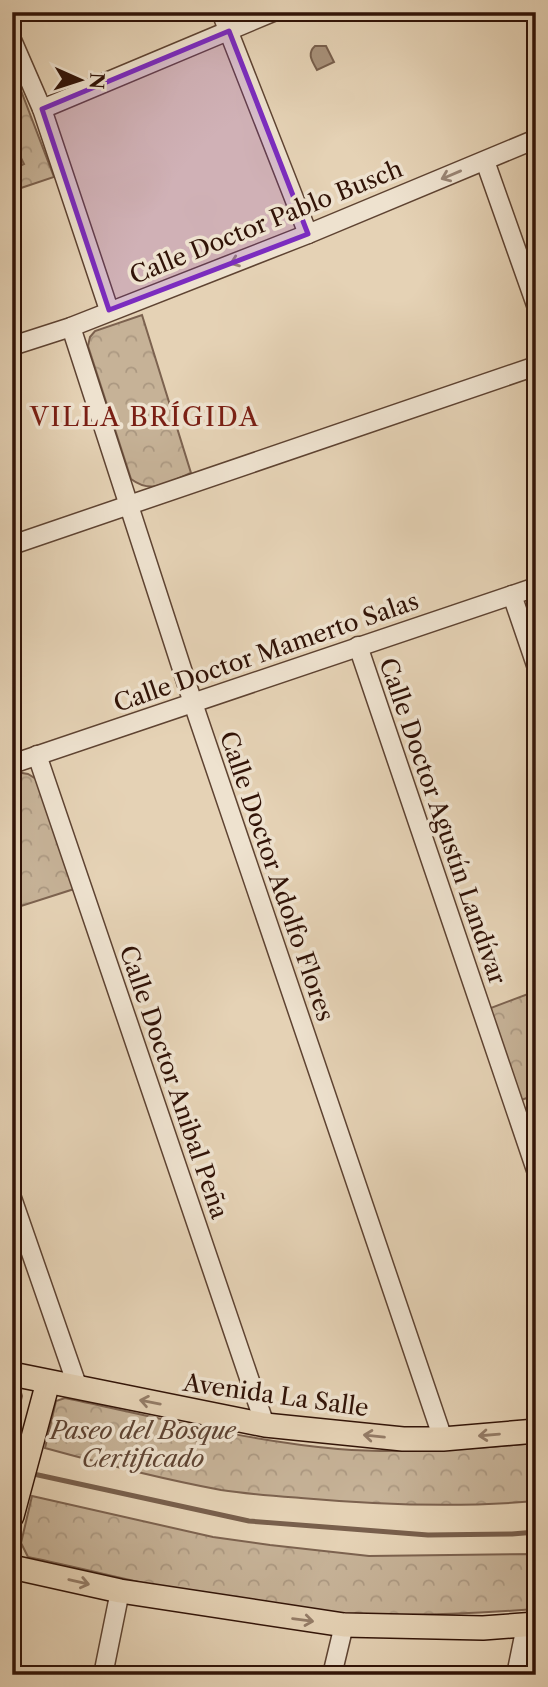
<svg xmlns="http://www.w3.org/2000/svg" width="548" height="1687" font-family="'Libre Caslon Text',serif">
	<defs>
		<pattern id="park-crowns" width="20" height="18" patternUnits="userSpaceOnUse" patternTransform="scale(1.75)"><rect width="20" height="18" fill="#c6b297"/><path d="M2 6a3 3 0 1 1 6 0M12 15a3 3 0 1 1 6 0" fill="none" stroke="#ab9881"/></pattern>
	</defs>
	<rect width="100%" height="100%" fill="#e5d2b5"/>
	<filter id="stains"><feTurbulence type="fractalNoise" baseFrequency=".00286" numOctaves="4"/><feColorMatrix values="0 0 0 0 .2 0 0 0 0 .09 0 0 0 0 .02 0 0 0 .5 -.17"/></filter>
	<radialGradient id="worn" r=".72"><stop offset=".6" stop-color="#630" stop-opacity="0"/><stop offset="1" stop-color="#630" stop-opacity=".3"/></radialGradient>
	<g fill="url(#park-crowns)" stroke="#7c624f" stroke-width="2">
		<polygon points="12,67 54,177 12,191"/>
		<path d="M 142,315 L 191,473 C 169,482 152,495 131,479 L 88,346 L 90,337 L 95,331 Z"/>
		<polygon points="16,772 28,774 36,779 74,889 12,909 12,773"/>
		<polygon points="536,991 536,1095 518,1101 488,1009"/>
		<polygon points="12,1384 19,1386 22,1396 12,1436"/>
		<path d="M 65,1398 C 156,1417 246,1441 338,1449 C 404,1454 471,1449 536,1443 L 536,1501 C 457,1508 380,1505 301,1498 C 275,1496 247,1494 221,1490 C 162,1479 103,1464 45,1448 L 56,1401 Z"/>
		<path d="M 32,1496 L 213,1537 L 270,1545 L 369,1556 L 536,1554 L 536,1609 C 444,1616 350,1619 258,1605 C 181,1594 105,1573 28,1557 L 21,1543 Z"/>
	</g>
	<polygon fill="#c6b297" stroke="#7c624f" stroke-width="2" points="12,140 24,164 12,170"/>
	<path fill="#a8917a" stroke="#785f4c" stroke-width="2" d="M 315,46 L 326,46 L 334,62 L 317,70 C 313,62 306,54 315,46 Z"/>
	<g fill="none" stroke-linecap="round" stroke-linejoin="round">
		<polyline stroke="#785f4c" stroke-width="5" points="29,1473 249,1521 428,1535 512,1534 536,1532"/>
		<defs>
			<g id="minor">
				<polyline points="221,12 308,234"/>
				<polyline points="12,40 42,109 109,310"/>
				<polyline points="42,109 273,12"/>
				<polyline points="485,161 536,305"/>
				<polyline points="71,327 193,703 443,1439"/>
				<polyline points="12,346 71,327 308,234 536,139"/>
				<polyline points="12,545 536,366"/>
				<polyline points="512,595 536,665"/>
				<polyline points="358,646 536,1170"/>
				<polyline points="37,755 265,1425"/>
				<polyline points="12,764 536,587"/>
				<polyline points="12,1198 78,1388"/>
				<polyline points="103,1675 120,1591"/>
				<polyline points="332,1675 344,1625"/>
				<polyline points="516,1675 526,1626"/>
			</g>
			<g id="major">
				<polyline points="12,1374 265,1425 403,1439 443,1439 536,1431"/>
				<polyline points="12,1516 48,1382"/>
				<polyline points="12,1567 120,1591 344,1625 483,1628 536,1624"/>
			</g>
		</defs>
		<use href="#minor" stroke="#5e4332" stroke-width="21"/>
		<use href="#major" stroke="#311307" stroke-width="26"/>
		<use href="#minor" stroke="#eee2cf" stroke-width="18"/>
		<use href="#major" stroke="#e5d2b5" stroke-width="23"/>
	</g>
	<defs><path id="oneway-shaft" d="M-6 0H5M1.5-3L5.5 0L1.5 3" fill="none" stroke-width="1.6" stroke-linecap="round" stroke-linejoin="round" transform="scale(1.75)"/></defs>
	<g stroke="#998575">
		<use href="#oneway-shaft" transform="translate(451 175) rotate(157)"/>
		<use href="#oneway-shaft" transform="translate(240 260) rotate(159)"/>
	</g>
	<g stroke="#947c67">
		<use href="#oneway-shaft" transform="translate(150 1402) rotate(-169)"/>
		<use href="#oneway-shaft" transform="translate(489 1435) rotate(175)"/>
		<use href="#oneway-shaft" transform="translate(374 1436) rotate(-174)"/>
		<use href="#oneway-shaft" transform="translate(79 1582) rotate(13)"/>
		<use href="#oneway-shaft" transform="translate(303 1620) rotate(7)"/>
	</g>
	<path fill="#7b2cbf" fill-opacity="0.2" stroke="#7b2cbf" stroke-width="5" stroke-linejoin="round" d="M 229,31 L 308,234 L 109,310 L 42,109 Z"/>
	<g text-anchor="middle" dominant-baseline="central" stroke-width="7" stroke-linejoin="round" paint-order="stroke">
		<g font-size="24" fill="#311307" stroke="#eee2cf">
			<text transform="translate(266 222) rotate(-22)">Calle Doctor Pablo Busch</text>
			<text transform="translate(266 652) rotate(-19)">Calle Doctor Mamerto Salas</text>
			<text transform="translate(443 821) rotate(71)">Calle Doctor Agustín Landívar</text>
			<text transform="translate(277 876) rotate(71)">Calle Doctor Adolfo Flores</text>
			<text transform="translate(174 1082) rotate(71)">Calle Doctor Anibal Peña</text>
			<text transform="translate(276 1395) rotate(8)">Avenida La Salle</text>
		</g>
		<g font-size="24" font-style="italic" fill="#5e4332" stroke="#eee2cf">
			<text x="143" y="1430">Paseo del Bosque<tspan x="143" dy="28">Certificado</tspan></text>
		</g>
		<g font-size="26" letter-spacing="2" fill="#7a1f14" stroke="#eee2cf">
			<text x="145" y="417">VILLA BRÍGIDA</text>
		</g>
	</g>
	<rect width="548" height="1687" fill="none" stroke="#e5d2b5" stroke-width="42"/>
	<rect x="14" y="14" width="520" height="1659" fill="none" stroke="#311307" stroke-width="3.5"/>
	<rect x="21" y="21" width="506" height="1645" fill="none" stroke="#311307" stroke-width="2"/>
	<g transform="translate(80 80) rotate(93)" stroke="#eee2cf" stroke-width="5" paint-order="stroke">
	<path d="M0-5L12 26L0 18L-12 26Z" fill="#311307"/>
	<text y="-10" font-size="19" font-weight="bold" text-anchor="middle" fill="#311307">N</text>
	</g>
	<rect width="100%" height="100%" filter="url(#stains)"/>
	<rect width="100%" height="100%" fill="url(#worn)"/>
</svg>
